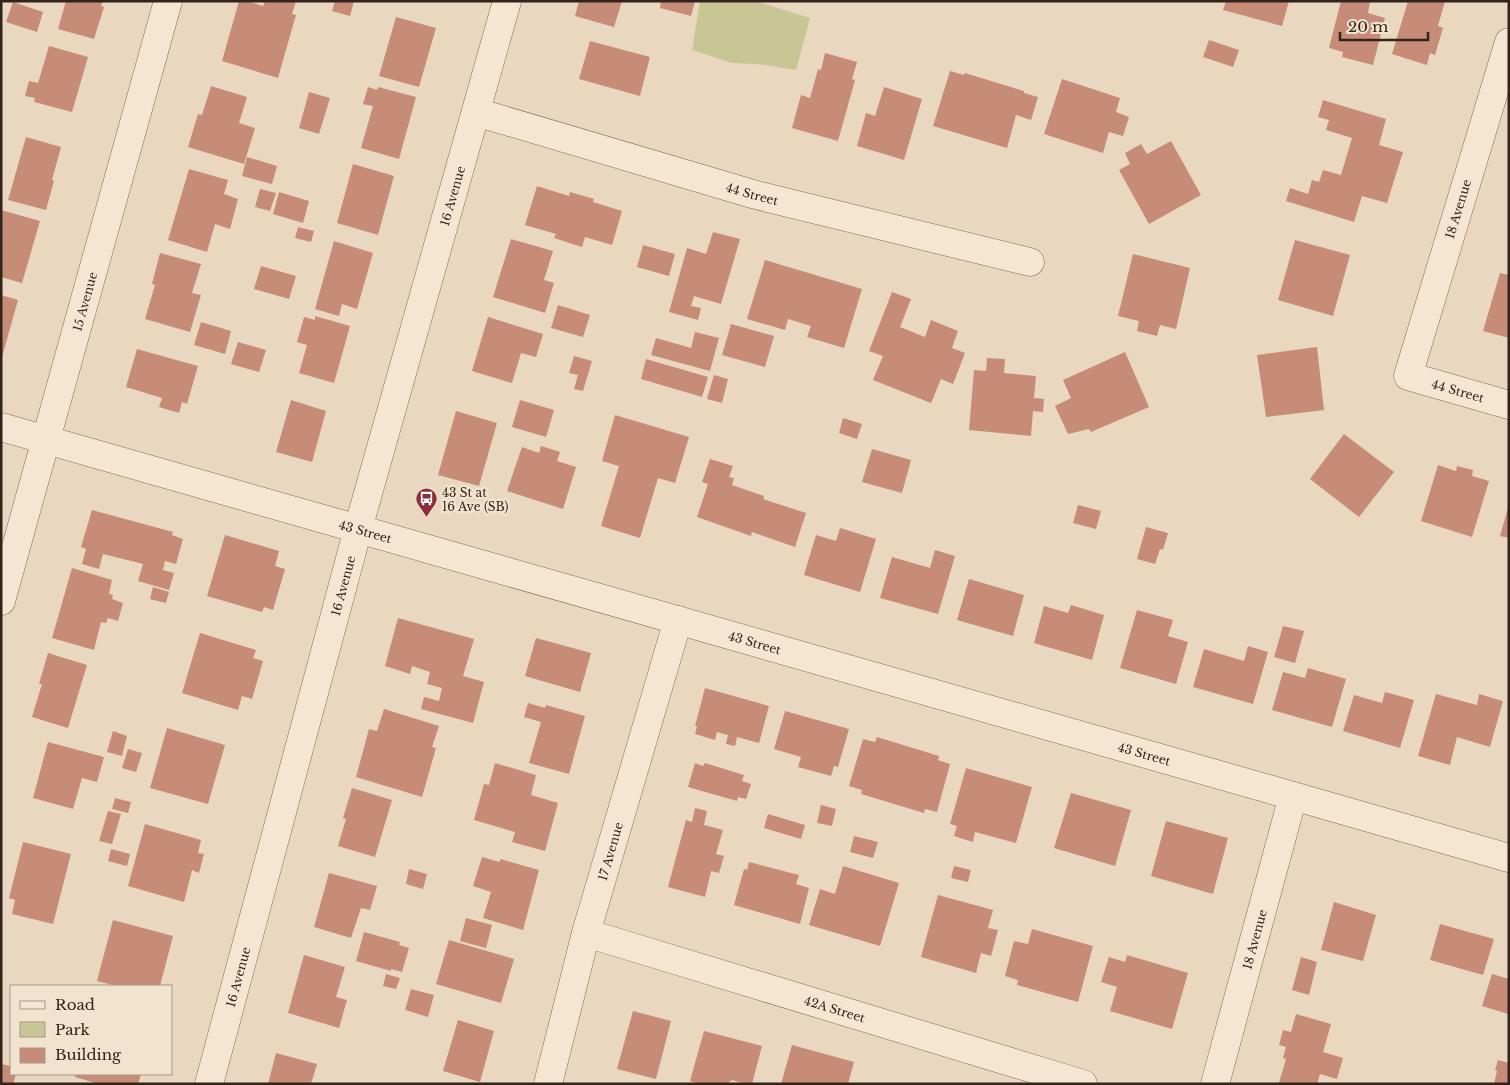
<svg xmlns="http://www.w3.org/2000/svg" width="1510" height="1085" font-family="'Libre Baskerville',serif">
	<rect width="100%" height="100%" fill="#ead7bf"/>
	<polygon fill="#c7c694" points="700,1 756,1 810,18 796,70 757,64 732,63 692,50"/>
	<g fill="#c78c77">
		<polygon points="66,1 103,1 101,6 104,7 94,39 58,29"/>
		<polygon points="239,1 247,1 263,6 265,1 296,1 292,14 296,15 278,78 222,61"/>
		<polygon points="335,1 354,1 350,16 332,11"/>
		<polygon points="579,1 622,1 614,27 575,16"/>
		<polygon points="661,1 695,1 691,16 660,8"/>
		<polygon points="1226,1 1289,1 1282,26 1223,10"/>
		<polygon points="1341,1 1370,2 1368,13 1385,18 1373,65 1342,57 1343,52 1329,48"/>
		<polygon points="1408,1 1445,1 1438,26 1443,28 1435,55 1430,53 1427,65 1392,54"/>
		<polygon points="13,2 43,12 37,32 6,22"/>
		<polygon points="396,17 436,28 419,87 379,76"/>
		<polygon points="1209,40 1239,50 1233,67 1203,57"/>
		<polygon points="590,41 650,57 640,96 579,79"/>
		<polygon points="49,46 88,57 72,112 34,102 35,98 25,96 29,81 38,83"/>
		<polygon points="825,53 857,62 852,79 855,80 838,141 792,128 801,95 810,98 818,69 821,70"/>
		<polygon points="950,71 964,75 965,73 1024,91 1024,93 1038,97 1031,120 1016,115 1007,148 933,126"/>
		<polygon points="1062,79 1120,98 1116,112 1129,117 1123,136 1109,132 1103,153 1044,134"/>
		<polygon points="211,86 247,97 239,123 255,128 244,164 188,147 198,114 202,115"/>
		<polygon points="368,87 377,90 378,87 416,97 399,159 361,148 373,106 363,104"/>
		<polygon points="884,87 922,99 904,160 857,146 866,113 875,116"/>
		<polygon points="309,92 330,98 319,134 299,128"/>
		<polygon points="1323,100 1386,119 1379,145 1403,152 1387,203 1362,196 1354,222 1286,201 1290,188 1308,194 1312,180 1319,182 1323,170 1341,175 1352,138 1326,130 1329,120 1318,117"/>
		<polygon points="26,137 61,147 52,180 54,181 46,210 8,200"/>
		<polygon points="1171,141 1201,195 1149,224 1119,170 1130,164 1125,153 1141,144 1147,154"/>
		<polygon points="247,157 277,166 272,184 242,176"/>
		<polygon points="353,164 394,176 378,235 337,223"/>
		<polygon points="189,169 228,180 224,194 238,199 230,229 215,224 207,252 168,240"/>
		<polygon points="537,186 569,196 570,192 594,199 593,202 622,211 612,245 585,237 582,247 554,238 556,234 525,225"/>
		<polygon points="260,189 276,193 270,211 255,207"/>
		<polygon points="279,192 309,201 303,223 273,214"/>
		<polygon points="1,210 40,221 22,283 1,277"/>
		<polygon points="298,227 314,231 311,242 295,238"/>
		<polygon points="713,232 740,239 721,304 694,296 691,306 701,308 698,320 669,312 687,248 706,254"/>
		<polygon points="511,239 553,251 544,280 554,283 545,313 493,297"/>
		<polygon points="1295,240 1350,255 1333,316 1278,300"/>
		<polygon points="334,241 373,253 357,309 342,304 339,316 315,309"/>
		<polygon points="643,245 675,254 669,276 637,267"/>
		<polygon points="160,253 201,264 192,293 201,295 190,332 145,319 155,285 152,284"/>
		<polygon points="1133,254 1190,268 1176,329 1160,325 1157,336 1137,331 1139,321 1118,316"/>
		<polygon points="765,260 862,289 844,348 807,337 811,326 788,319 785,330 747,319"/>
		<polygon points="261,266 296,276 289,299 254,289"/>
		<polygon points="1500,273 1509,275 1509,338 1483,331"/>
		<polygon points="892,292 911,299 900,327 925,337 931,320 958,331 952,348 965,353 953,384 941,379 931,403 873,380 883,356 869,351"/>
		<polygon points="1,295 18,300 2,357 1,357"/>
		<polygon points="558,305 590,315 583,337 551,328"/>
		<polygon points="315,316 350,326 334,383 299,373 307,345 297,342 304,317 315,320"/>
		<polygon points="488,317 543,334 536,357 521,353 512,383 472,371"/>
		<polygon points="201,322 231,331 225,354 194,345"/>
		<polygon points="731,324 774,336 765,367 722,355"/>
		<polygon points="695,332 719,338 710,371 651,355 656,338 691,348"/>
		<polygon points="238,342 266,350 259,372 231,364"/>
		<polygon points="1317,347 1324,410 1266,417 1257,355"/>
		<polygon points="137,349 198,366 187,404 182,402 179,413 159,407 162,398 126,387"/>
		<polygon points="1125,352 1149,407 1091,432 1089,429 1068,434 1055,406 1071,398 1063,380"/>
		<polygon points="574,356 592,361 583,391 574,389 578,375 569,373"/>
		<polygon points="987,358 1005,359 1004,373 1036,376 1034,398 1044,399 1043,412 1033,411 1031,436 969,430 974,370 986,371"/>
		<polygon points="646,359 708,377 702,397 641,379"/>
		<polygon points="714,375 728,379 722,403 707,399"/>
		<polygon points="291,400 326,411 312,462 276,452"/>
		<polygon points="520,400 554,410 546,437 512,427"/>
		<polygon points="456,411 497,423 479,486 438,475"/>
		<polygon points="615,415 689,437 675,483 658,478 640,538 601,526 619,466 602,461"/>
		<polygon points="843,418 862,424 857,439 839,433"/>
		<polygon points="1344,434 1394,472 1359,517 1310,479"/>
		<polygon points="541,446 560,452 557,461 576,467 563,509 507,491 522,447 539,453"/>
		<polygon points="872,449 911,460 902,493 862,482"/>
		<polygon points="710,459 733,466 729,477 734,478 732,485 764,496 763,499 806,513 795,547 752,532 751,536 697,517 708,484 702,482"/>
		<polygon points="1438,465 1456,471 1457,466 1473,470 1472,476 1489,481 1472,537 1421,521"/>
		<polygon points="1078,505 1101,511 1096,529 1073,523"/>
		<polygon points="1508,508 1509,508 1509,538 1500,536"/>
		<polygon points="92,510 173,532 172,535 183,539 176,564 165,561 163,570 174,573 169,590 138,581 143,564 103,554 99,569 82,564 86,549 81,547"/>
		<polygon points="1146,527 1168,533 1163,550 1160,549 1155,564 1137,559"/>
		<polygon points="840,528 876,539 860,592 804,575 816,535 836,541"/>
		<polygon points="225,535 279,551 275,566 285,569 273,610 264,607 262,612 207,596"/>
		<polygon points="935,550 955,556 938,614 880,598 892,557 930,568"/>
		<polygon points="72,568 112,580 109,594 113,595 112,599 123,603 118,621 108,618 106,623 101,622 94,650 52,638"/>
		<polygon points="969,579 1024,595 1013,636 957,620"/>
		<polygon points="153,587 169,592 166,603 150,599"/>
		<polygon points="1071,605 1104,615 1092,660 1034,643 1044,606 1068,613"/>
		<polygon points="1137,610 1173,620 1168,636 1188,642 1176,684 1120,668"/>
		<polygon points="398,618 474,639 463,676 484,682 473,723 421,709 424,697 439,701 442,688 427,684 430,672 412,666 410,674 385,666"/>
		<polygon points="1283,626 1304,631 1295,663 1274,657"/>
		<polygon points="200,633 256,650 253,658 263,661 252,699 242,696 238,710 182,693"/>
		<polygon points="536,638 591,653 580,692 525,676"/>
		<polygon points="1248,646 1268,652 1253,704 1193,687 1204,649 1244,661"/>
		<polygon points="48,653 87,665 68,728 32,717 42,684 39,684"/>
		<polygon points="1308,668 1346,679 1332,727 1272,710 1283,672 1305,678"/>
		<polygon points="705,688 769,706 759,743 737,737 735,746 726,744 728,735 717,732 715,740 695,734 697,726 695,726"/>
		<polygon points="1385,692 1414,700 1400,748 1343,731 1354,695 1382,703"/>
		<polygon points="1436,694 1477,705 1479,694 1503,701 1490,747 1457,737 1450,765 1418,756"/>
		<polygon points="528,703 545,708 546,705 585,716 569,774 529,763 541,722 524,717"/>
		<polygon points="384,709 439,726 432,747 436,748 422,797 356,777 369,729 377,731"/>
		<polygon points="785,711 849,729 838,767 834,766 831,776 798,767 801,757 774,749"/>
		<polygon points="167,728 225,745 208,804 150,788"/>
		<polygon points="113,731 127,736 122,756 107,752"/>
		<polygon points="877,737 939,756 938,760 950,764 937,812 925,809 924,813 861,794 862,790 849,786 863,739 875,742"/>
		<polygon points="48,742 104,757 97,782 82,778 73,809 33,798"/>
		<polygon points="128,749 142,753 136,772 122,768"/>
		<polygon points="495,763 536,775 531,795 558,803 545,851 512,842 515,832 474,820 484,784 489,785"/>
		<polygon points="695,763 703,766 705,763 744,775 742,781 751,784 746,799 738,797 737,801 688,787"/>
		<polygon points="966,768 1032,787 1016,843 975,832 973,842 954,836 957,826 950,824"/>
		<polygon points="352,788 392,800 375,857 338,846 346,819 343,818"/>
		<polygon points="1071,793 1131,810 1115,866 1054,848"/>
		<polygon points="115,798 131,802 128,813 112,809"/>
		<polygon points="821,805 836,809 832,826 817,823"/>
		<polygon points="695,808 707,811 704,825 723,830 716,854 724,856 719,873 711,871 705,897 668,887 686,820 692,822"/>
		<polygon points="108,811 121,814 112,844 99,841"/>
		<polygon points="768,814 805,825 801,839 764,828"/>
		<polygon points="1166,821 1228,838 1213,894 1151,876"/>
		<polygon points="145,824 201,840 198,853 204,854 199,873 192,870 184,902 128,886"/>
		<polygon points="854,836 878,842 873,858 850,852"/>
		<polygon points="23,842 71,854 53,924 12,914 15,900 9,898"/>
		<polygon points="111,849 130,854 127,866 108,861"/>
		<polygon points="482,857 500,862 500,859 539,870 523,930 483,918 491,892 473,886"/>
		<polygon points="749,862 799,875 796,884 809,888 800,924 734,905 744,869 747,870"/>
		<polygon points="843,866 899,883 880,946 809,925 820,889 835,894"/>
		<polygon points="954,866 971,870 968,882 951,878"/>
		<polygon points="409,869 427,874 423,889 406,884"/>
		<polygon points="329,873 377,886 370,910 361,908 351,938 314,927"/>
		<polygon points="938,895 993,910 988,928 998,930 991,956 981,953 976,973 921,957"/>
		<polygon points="1334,902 1376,915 1363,961 1321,950"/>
		<polygon points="466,918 492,925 486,948 460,941"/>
		<polygon points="113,920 173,936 160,986 116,986 97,981"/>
		<polygon points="1440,924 1494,939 1483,975 1430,960"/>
		<polygon points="1032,929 1093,946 1078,1002 1017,985 1018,980 1005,976 1014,941 1028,944"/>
		<polygon points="364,932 400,942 399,945 409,948 402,972 391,969 391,971 356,961"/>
		<polygon points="449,940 514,959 501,1003 436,984"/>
		<polygon points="304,955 345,967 336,997 347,1000 339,1028 288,1013"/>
		<polygon points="1127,955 1188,973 1172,1029 1110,1011 1117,987 1101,982 1109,957 1125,962"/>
		<polygon points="1301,957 1317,962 1309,995 1292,990"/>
		<polygon points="386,974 400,978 396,989 383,986"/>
		<polygon points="1492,974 1509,979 1508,1014 1482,1006"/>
		<polygon points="411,989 434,995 428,1017 405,1010"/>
		<polygon points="633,1011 671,1021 656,1079 617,1069"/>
		<polygon points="1296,1014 1331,1024 1323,1052 1343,1058 1337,1079 1320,1074 1317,1084 1279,1083 1286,1059 1283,1058 1286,1047 1279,1045 1283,1030 1291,1032"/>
		<polygon points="458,1020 494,1031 480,1082 443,1071"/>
		<polygon points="704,1031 762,1046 752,1084 746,1084 732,1080 726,1084 700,1084 690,1081"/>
		<polygon points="792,1045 854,1062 848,1084 781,1084"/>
		<polygon points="276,1053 317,1064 311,1084 268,1084"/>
		<polygon points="1498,1060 1509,1063 1509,1084 1494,1084 1497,1071 1495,1070"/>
		<polygon points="1,1064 11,1066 11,1074 16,1074 13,1084 1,1084"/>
		<polygon points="75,1074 141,1074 138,1084 99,1084 75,1077"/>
	</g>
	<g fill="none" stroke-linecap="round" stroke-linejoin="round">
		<defs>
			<g id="minor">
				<path id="s1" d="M 1509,42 L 1408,376 L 1509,405"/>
				<path id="s2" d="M 476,112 L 756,195 L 1030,262"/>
				<path id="s3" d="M 1,427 L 1293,796 L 1509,858"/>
				<path id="s4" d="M 1,601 L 168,1"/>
				<path id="s5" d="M 586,933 L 1083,1084"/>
				<path id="s6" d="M 209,1084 L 358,529 L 507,1"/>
				<path id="s7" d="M 548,1084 L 586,933 L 678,620"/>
				<path id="s8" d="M 1215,1084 L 1293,796"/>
			</g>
		</defs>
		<use href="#minor" stroke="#826959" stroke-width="29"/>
		<use href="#minor" stroke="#f6e6d1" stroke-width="28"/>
	</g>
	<defs>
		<symbol id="bus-pin" viewBox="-11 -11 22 30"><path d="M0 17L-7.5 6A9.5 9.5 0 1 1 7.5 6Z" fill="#8d2c3b" stroke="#f2e3ce"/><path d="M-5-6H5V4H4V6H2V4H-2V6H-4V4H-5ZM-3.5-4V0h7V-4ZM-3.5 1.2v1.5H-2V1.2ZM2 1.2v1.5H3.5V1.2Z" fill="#fff"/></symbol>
	</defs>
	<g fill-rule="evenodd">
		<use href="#bus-pin" x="414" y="486" width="25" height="34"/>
	</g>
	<g text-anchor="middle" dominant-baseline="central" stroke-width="4.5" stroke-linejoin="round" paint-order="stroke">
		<g font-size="12" fill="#32241c" stroke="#f2e3ce">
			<text stroke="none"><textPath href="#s2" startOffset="288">44 Street</textPath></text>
			<text stroke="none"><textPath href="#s6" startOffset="921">16 Avenue</textPath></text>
			<text transform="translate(1458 209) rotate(-73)">18 Avenue</text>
			<text stroke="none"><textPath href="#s4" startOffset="311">15 Avenue</textPath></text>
			<text stroke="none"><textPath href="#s1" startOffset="401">44 Street</textPath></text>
			<text stroke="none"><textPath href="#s3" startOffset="379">43 Street</textPath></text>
			<text stroke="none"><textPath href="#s6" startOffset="516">16 Avenue</textPath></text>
			<text stroke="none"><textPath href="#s3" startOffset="784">43 Street</textPath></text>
			<text stroke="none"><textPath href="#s3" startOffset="1189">43 Street</textPath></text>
			<text stroke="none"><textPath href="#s7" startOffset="241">17 Avenue</textPath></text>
			<text stroke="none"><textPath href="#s8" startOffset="150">18 Avenue</textPath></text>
			<text stroke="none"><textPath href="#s6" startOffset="111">16 Avenue</textPath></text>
			<text stroke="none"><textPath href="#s5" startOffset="260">42A Street</textPath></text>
		</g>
		<g font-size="12" fill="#32241c" stroke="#f2e3ce" text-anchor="start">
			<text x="442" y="492">43 St at<tspan x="442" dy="14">16 Ave (SB)</tspan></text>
		</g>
	</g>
	<rect width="1510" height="1085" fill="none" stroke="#32241c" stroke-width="5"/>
	<rect x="10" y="985" width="162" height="90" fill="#f2e3ce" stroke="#a59787"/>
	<rect x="20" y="1001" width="25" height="8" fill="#f6e6d1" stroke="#a59787"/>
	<text x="55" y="1010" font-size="15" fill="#32241c">Road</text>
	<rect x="20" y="1022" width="25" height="15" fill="#c7c694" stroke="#a59787"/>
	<text x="55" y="1035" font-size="15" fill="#32241c">Park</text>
	<rect x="20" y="1048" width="25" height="15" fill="#c78c77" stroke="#a59787"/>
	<text x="55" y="1060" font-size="15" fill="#32241c">Building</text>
	<path d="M1340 32v8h88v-8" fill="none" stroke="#32241c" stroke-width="2.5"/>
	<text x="1348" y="32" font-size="15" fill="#32241c" stroke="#f2e3ce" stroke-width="4" paint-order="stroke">20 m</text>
</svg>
